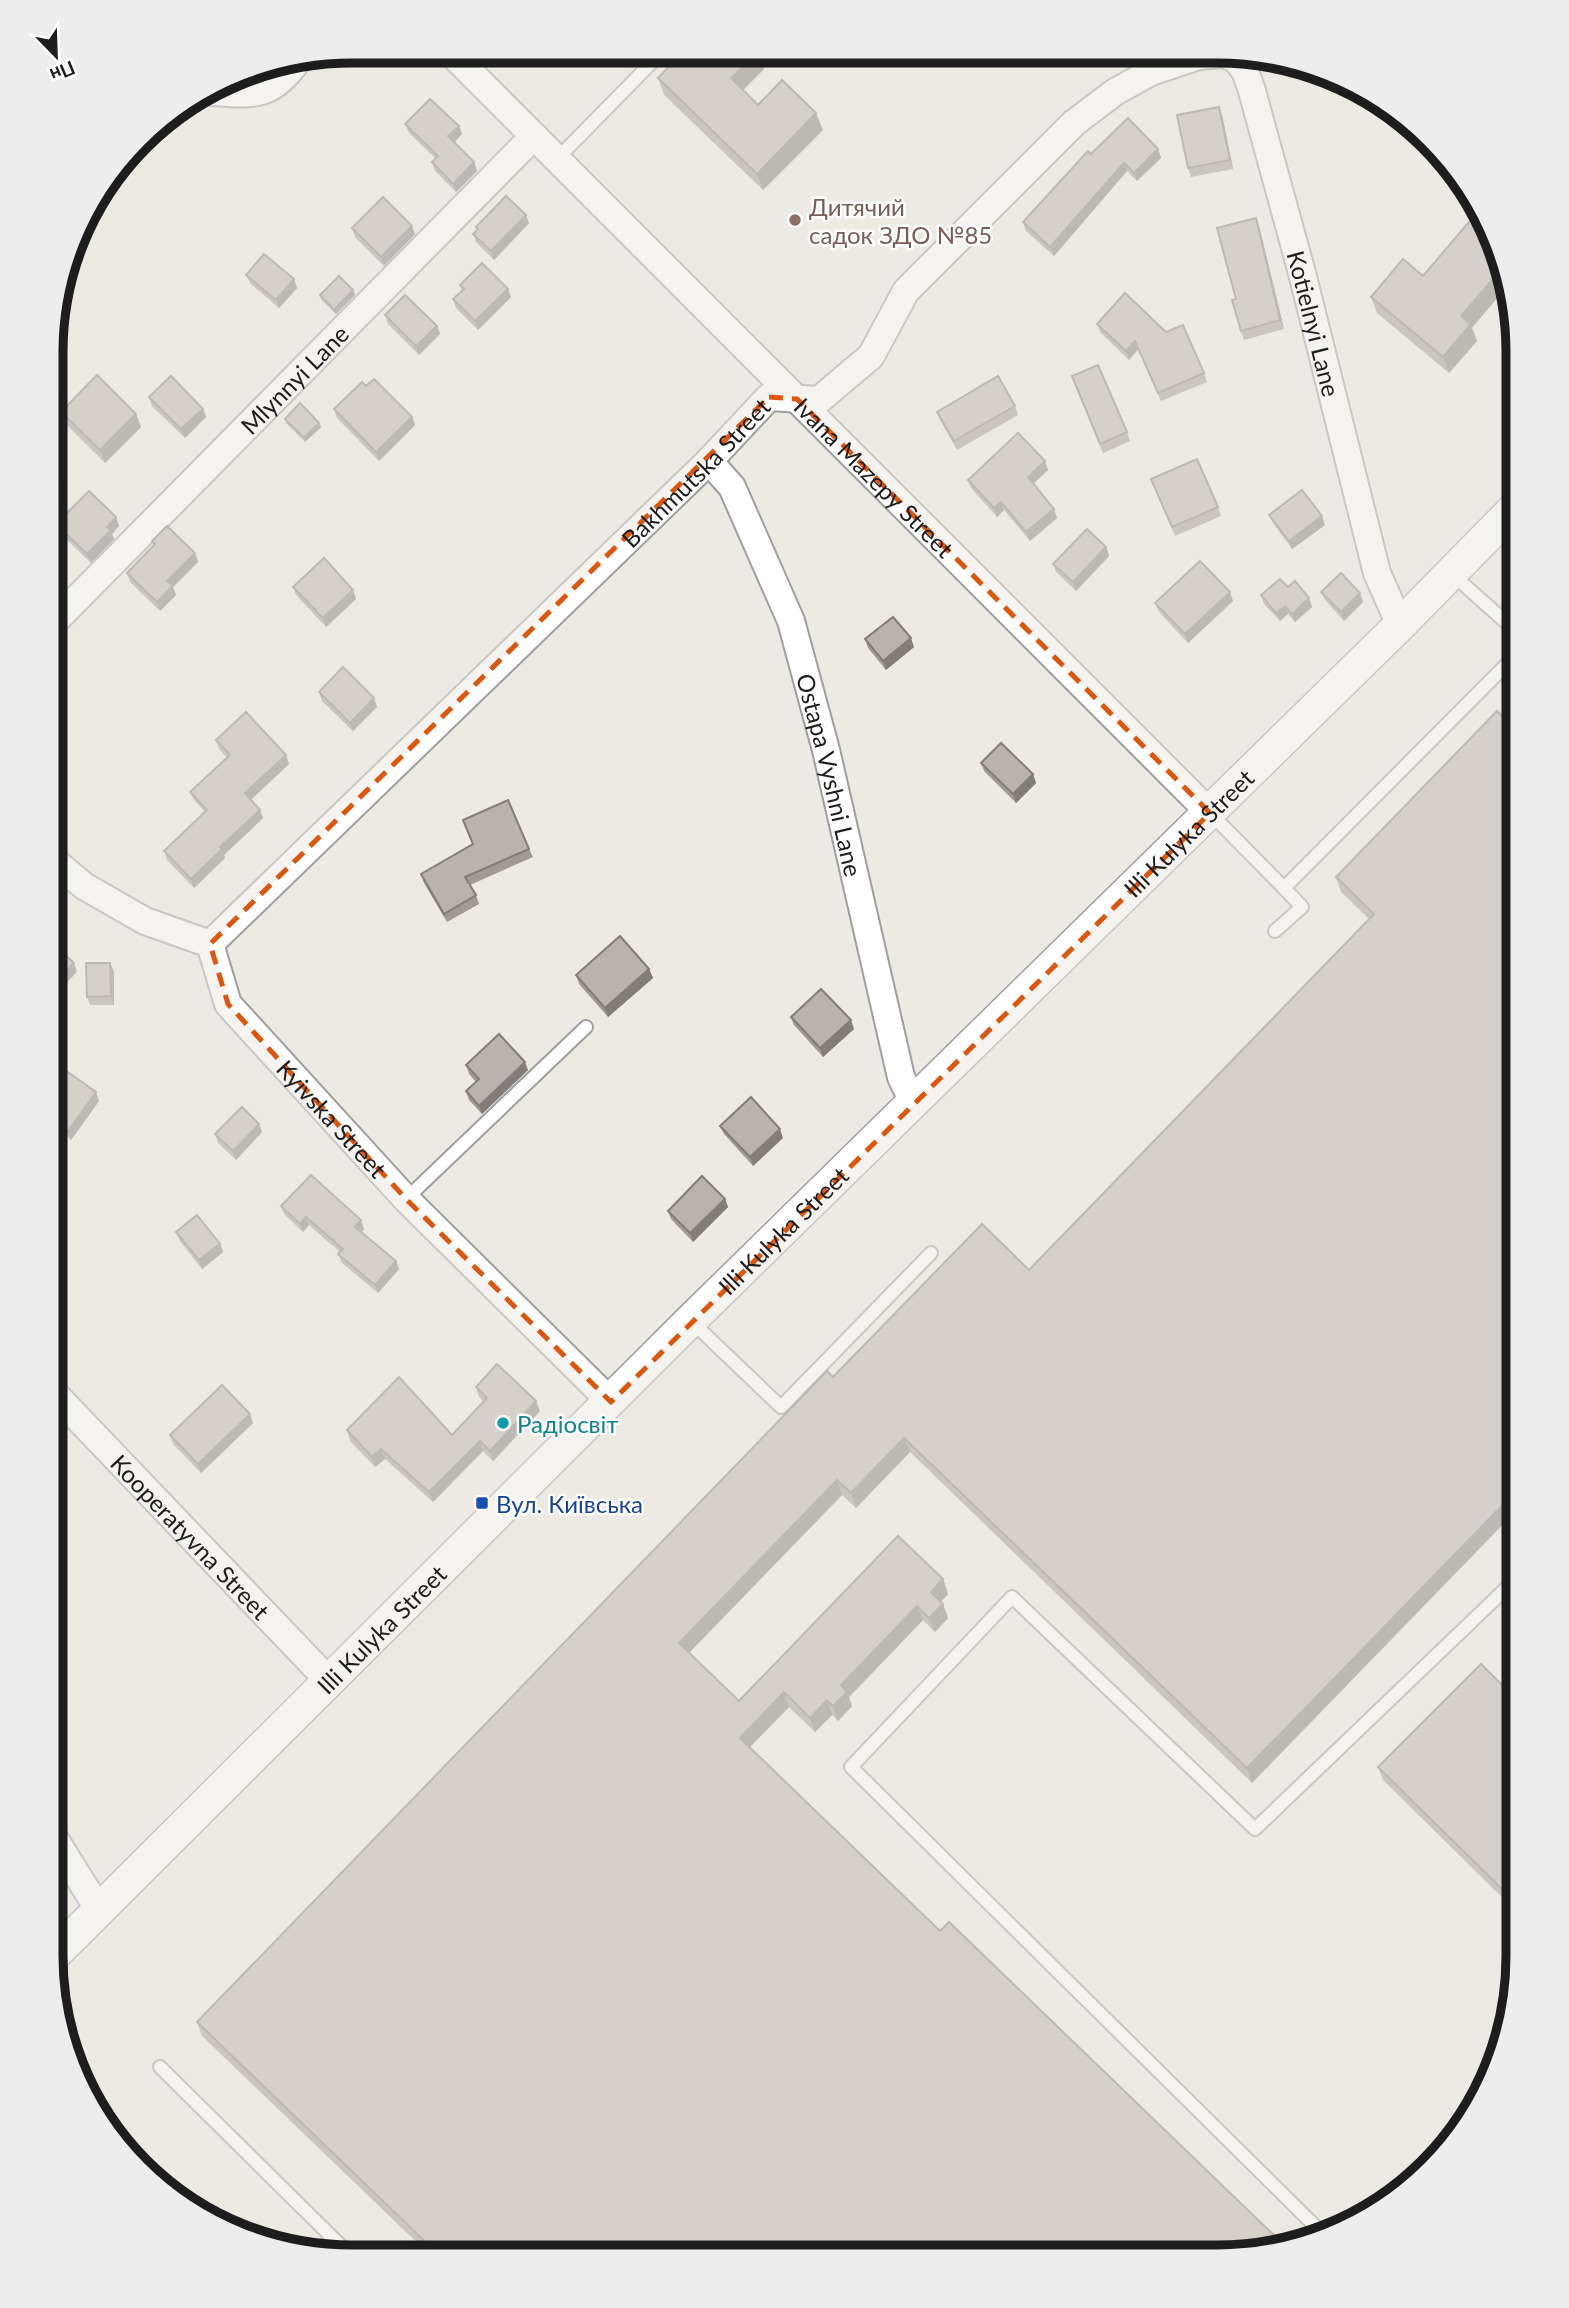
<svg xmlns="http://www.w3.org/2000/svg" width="1569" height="2308" font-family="Lato,sans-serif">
	<rect width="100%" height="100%" fill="#ede9e3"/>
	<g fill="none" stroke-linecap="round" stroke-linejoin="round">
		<defs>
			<g id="service">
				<polyline points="557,159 662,52"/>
				<polyline points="1452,574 1518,633"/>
				<polyline points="1210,813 1284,888 1518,653"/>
				<polyline points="1275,931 1302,907 1284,888"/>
				<polyline points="406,1199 586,1027"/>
				<polyline points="691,1321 781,1407 931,1253"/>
				<polyline points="160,2067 350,2255"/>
				<polyline points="1322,2233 851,1767 1012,1597 1255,1829 1518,1577"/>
			</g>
			<g id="minor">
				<path id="s1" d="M 449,51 L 1210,813"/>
				<path d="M 211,92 C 255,95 271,98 299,59"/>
				<path id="s2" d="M 709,461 L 732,487 L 791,621 L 826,750 L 901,1077 L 914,1104"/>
				<path id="s3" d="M 53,623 L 534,136"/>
				<path id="s4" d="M 53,860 L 84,886 L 145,921 L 210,944 L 228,1004 L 406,1199 L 611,1402"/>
				<path id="s5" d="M 210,944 L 709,461 L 769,397 L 819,400 L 871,356 L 906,291 L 1074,123 L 1115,92 L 1151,72 L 1199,56 L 1222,54 L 1235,58 L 1245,71 L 1252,91 L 1302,273 L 1377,573 L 1400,625"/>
				<path id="s6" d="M 52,1391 L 330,1682"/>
				<polyline points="51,1833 99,1910"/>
			</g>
			<g id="tertiary">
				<path id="s7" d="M 51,1958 L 691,1320 L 1400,625 L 1518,505"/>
			</g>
		</defs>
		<use href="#service" stroke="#9e9e9e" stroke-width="16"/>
		<use href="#minor" stroke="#9e9e9e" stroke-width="30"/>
		<use href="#tertiary" stroke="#9e9e9e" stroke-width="35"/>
		<use href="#service" stroke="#fff" stroke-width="12"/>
		<use href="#minor" stroke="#fff" stroke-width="26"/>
		<use href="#tertiary" stroke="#fff" stroke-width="32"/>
	</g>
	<g fill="#a09995">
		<polygon points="764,69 743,90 758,105 823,130 763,190 664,95 658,78"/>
		<polygon points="1222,115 1233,169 1191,177 1188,168"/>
		<polygon points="405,124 462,134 454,142 474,162 477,171 456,192 435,171 432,162 436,159 409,133"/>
		<polygon points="1158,149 1161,158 1137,181 1127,171 1054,256 1026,231 1023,222 1091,154"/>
		<polygon points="529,223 494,260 476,242 473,234 477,230 476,227"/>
		<polygon points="1259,226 1284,329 1244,340 1241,331 1236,299"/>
		<polygon points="352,228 415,234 384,266 355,237"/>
		<polygon points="246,275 297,288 279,308 250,283"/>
		<polygon points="460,285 511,297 478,330 456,308 453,299 462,290"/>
		<polygon points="353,290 355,295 336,314 321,299 320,295"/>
		<polygon points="1371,297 1472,328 1477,341 1449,373 1377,313"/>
		<polygon points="385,315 437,326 440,334 419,355 388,324"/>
		<polygon points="1097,324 1204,373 1207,382 1161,401 1138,349 1129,360 1100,332"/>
		<polygon points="1072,376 1127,432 1130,441 1103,453"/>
		<polygon points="366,386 412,417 415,425 379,461 337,418 334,409"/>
		<polygon points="149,397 203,409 206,417 185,438 152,406"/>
		<polygon points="1015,406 1018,415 957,450 940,420 937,412"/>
		<polygon points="61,412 136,414 141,427 105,463 66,424"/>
		<polygon points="285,419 321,427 305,442 286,423"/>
		<polygon points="1048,470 1033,484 1057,518 1030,541 1004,510 997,517 971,488 968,480"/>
		<polygon points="1151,479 1218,507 1221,516 1175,536"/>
		<polygon points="1269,515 1325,525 1292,549 1273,523"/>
		<polygon points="116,517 119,526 112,534 114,539 91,563 60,533 56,524"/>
		<polygon points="152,541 195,553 198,562 173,587 176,595 160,611 130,582 127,573 154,546"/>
		<polygon points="1106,547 1109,556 1076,591 1056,572 1053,564"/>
		<polygon points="293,587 353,590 356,599 326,627 296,595"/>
		<polygon points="1288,587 1309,598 1312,607 1295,622 1288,614 1280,621 1264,604 1261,595"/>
		<polygon points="1321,592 1363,602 1344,621 1325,600"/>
		<polygon points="1233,601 1188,643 1159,612 1155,603"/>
		<polygon points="865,639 914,647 886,670 868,648"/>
		<polygon points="319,692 377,707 353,731 322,701"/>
		<polygon points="1497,711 1252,1783 910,1452 856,1508 842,1495 689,1653 739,1701 943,1579 948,1594 940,1602 943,1604 948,1618 935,1632 923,1620 849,1697 852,1706 838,1721 832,1715 815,1732 789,1707 750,1747 1218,2257 430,2255 202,2036 197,2022 833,1377 1029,1270 1369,919 1341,892 1336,877"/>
		<polygon points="216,740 289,764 251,800 263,818 224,855 225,858 194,888 167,860 164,851 205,812 194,800 190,792 227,758 219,749"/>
		<polygon points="981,763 1033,774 1036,783 1016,803 984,771"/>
		<polygon points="463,820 529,849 533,857 470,885 476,895 479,904 447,922 424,883 421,874 472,844"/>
		<polygon points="649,969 653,978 608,1017 579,984 576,975"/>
		<polygon points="114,972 114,1005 90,1005 87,997"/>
		<polygon points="791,1017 854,1029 823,1057 794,1025"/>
		<polygon points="466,1065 528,1070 482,1114 469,1100 466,1091 476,1082 469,1074"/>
		<polygon points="52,1074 99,1101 71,1140 52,1126"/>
		<polygon points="259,1124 262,1132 236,1160 218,1143 215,1134"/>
		<polygon points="720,1126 783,1138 753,1166 724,1134"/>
		<polygon points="725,1199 728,1207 693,1242 671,1219 668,1211"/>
		<polygon points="281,1206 364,1229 362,1232 396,1261 399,1269 378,1293 342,1263 338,1254 340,1252 309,1225 303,1232 284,1214"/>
		<polygon points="176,1232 220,1244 223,1252 202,1269 180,1241"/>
		<polygon points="476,1387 540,1411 493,1461 483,1451 433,1502 385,1459 375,1467 350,1441 347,1430 452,1435 484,1402 479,1397"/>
		<polygon points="253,1423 201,1473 173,1444 170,1435"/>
		<polygon points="1518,1701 1518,1913 1383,1780 1378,1767"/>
	</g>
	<g fill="#827d79">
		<polygon points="758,52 764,69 738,95 731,78"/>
		<polygon points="1219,107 1222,115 1233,169 1230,160"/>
		<polygon points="816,113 823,130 763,190 757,174"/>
		<polygon points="459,126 462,134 452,145 448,136"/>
		<polygon points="1158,149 1161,158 1137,181 1134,173"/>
		<polygon points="474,162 477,171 456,192 453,184"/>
		<polygon points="1124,163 1127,171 1054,256 1050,247"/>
		<polygon points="526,215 529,223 494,260 491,251"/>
		<polygon points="1256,218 1259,226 1284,329 1280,320"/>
		<polygon points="412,226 415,234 384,266 381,257"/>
		<polygon points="1500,271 1504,290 1472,328 1477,341 1449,373 1443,357 1461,316"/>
		<polygon points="294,279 297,288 279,308 276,300"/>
		<polygon points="508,289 511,297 478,330 475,321"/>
		<polygon points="353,290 355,295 336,314 334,310"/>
		<polygon points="437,326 440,334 419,355 416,346"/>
		<polygon points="1135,341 1138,349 1129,360 1126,351"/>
		<polygon points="203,409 206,417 185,438 181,429"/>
		<polygon points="136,414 141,427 105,463 100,450"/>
		<polygon points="412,417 415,425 379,461 376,452"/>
		<polygon points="319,423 321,427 305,442 304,438"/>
		<polygon points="1045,461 1048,470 1031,486 1028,477"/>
		<polygon points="1001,502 1004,510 997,517 994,508"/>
		<polygon points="1054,509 1057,518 1030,541 1026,532"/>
		<polygon points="1322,516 1325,525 1292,549 1289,541"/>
		<polygon points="116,517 119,526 112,534 114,539 91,563 87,554 107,527"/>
		<polygon points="1106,547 1109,556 1076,591 1073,582"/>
		<polygon points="195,553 198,562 173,587 176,595 160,611 157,602 167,581"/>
		<polygon points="353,590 356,599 326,627 323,618"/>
		<polygon points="1230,592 1233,601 1188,643 1185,634"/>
		<polygon points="1360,593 1363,602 1344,621 1341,612"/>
		<polygon points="1309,598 1312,607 1295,622 1292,614"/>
		<polygon points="1285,606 1288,614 1280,621 1276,613"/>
		<polygon points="911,638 914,647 886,670 883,661"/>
		<polygon points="374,698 377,707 353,731 350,723"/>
		<polygon points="57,710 60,719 53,726 53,714"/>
		<polygon points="286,755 289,764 248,802 245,793"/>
		<polygon points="1033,774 1036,783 1016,803 1013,794"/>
		<polygon points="260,810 263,818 224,855 225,858 194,888 191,879 220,847"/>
		<polygon points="74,963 77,972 52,998 52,986"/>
		<polygon points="110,963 114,972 114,1005 111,996"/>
		<polygon points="649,969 653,978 608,1017 605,1008"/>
		<polygon points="851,1020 854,1029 823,1057 820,1048"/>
		<polygon points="525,1062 528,1070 482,1114 479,1106"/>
		<polygon points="96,1092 99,1101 71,1140 68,1131"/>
		<polygon points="259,1124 262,1132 236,1160 233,1151"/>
		<polygon points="780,1129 783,1138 753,1166 750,1157"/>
		<polygon points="725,1199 728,1207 693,1242 690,1233"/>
		<polygon points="306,1217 309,1225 303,1232 300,1224"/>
		<polygon points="361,1220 364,1229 359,1235 355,1227"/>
		<polygon points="220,1244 223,1252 202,1269 199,1260"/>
		<polygon points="396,1261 399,1269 378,1293 375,1285"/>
		<polygon points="536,1401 540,1411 493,1461 490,1451"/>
		<polygon points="250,1414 253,1423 201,1473 198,1464"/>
		<polygon points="904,1438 910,1452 856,1508 851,1493"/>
		<polygon points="480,1441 483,1451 433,1502 429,1492"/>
		<polygon points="381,1449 385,1459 375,1467 372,1457"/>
		<polygon points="837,1480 842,1495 684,1658 679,1643"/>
		<polygon points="1518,1489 1518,1509 1252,1783 1247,1768"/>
		<polygon points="943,1579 948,1594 936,1607 931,1592"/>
		<polygon points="943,1604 948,1618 935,1632 929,1618"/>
		<polygon points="917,1606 923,1620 849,1697 852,1706 838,1721 833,1706 841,1685"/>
		<polygon points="784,1692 789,1707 745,1752 740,1738"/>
		<polygon points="827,1700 832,1715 815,1732 810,1718"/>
		<polygon points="60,1877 64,1886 51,1897 51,1886"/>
	</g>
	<g fill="#bab2ad" stroke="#827d79" stroke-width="2">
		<polygon points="683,52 758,52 731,78 758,105 782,80 816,113 757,174 658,78"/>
		<polygon points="430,99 459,126 448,136 474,162 453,184 432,162 438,156 405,124"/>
		<polygon points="1219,107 1230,160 1188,168 1177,115"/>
		<polygon points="1128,118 1158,149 1134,173 1124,163 1050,247 1023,222 1088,151 1091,154"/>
		<polygon points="506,196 526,215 491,251 473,234 478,229 476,227"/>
		<polygon points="383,197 412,226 381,257 352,228"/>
		<polygon points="1480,209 1487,219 1500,271 1461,316 1471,324 1443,357 1371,297 1403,259 1423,276"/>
		<polygon points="1256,218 1280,320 1241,331 1232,300 1236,299 1217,228"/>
		<polygon points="264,254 294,279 276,300 246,275"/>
		<polygon points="482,263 508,289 475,321 453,299 464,289 460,285"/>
		<polygon points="339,276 353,290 334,310 320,295"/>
		<polygon points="1125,293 1166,332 1183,325 1204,373 1158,393 1135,341 1126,351 1097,324"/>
		<polygon points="405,295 437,326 416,346 385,315"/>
		<polygon points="1098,365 1127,432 1100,444 1072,376"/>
		<polygon points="97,375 136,414 100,450 61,412"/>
		<polygon points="171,376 203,409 181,429 149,397"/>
		<polygon points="998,376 1015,406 954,441 937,412"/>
		<polygon points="374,379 412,417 376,452 334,409 362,382 366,386"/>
		<polygon points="300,403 319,423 304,438 285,419"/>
		<polygon points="1018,433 1045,461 1028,477 1054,509 1026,532 1001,502 994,508 968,480"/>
		<polygon points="1197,459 1218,507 1172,527 1151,479"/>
		<polygon points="1302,490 1322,516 1289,541 1269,515"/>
		<polygon points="89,491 116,517 107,527 111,530 87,554 56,524"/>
		<polygon points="167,526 195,553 167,581 173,586 157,602 127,573 155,544 152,541"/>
		<polygon points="1087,529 1106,547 1073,582 1053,564"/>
		<polygon points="324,558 353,590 323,618 293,587"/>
		<polygon points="1200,561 1230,592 1185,634 1155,603"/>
		<polygon points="1341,573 1360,593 1341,612 1321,592"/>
		<polygon points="1280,579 1288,587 1295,581 1309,598 1292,614 1285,606 1276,613 1261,595"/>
		<polygon points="893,617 911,638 883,661 865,639"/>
		<polygon points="343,667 374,698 350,723 319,692"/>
		<polygon points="53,706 57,710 53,714"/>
		<polygon points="1497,711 1518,731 1518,1489 1247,1768 904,1438 851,1493 837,1480 679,1643 739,1701 898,1536 943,1579 931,1592 943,1604 929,1618 917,1606 841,1685 847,1692 833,1706 827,1700 810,1718 784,1692 740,1738 940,1931 949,1922 1281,2242 1218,2257 439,2255 197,2022 827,1371 833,1377 982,1224 1029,1270 1374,914 1336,877"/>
		<polygon points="246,712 286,755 245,793 260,810 220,847 222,849 191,879 164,851 207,810 190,792 230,755 216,740"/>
		<polygon points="1001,743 1033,774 1013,794 981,763"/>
		<polygon points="508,800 529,849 465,877 476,895 444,914 421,874 473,844 463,820"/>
		<polygon points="620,936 649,969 605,1008 576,975"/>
		<polygon points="52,943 74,963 52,986"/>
		<polygon points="86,963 110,963 111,996 87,997"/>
		<polygon points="821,989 851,1020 820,1048 791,1017"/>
		<polygon points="499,1034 525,1062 479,1106 466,1091 479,1079 466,1065"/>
		<polygon points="58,1065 96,1092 68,1131 52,1120 52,1074"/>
		<polygon points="751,1097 780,1129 750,1157 720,1126"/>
		<polygon points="242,1107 259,1124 233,1151 215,1134"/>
		<polygon points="311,1175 361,1220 355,1227 396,1261 375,1285 338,1254 343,1249 306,1217 300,1224 281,1206"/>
		<polygon points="702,1176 725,1199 690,1233 668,1211"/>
		<polygon points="197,1215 220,1244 199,1260 176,1232"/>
		<polygon points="497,1364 536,1401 490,1451 480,1441 429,1492 381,1449 372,1457 347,1430 399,1377 452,1435 487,1398 476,1387"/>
		<polygon points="222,1385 250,1414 198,1464 170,1435"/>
		<polygon points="1481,1664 1518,1701 1518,1905 1378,1767"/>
		<polygon points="51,1862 60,1877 51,1886"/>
	</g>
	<path d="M0 0H1569V2308H0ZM 769,397 L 797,399 L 1210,813 L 611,1402 L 406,1199 L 228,1004 L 210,944 Z" fill="#ede9e3" fill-opacity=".55" fill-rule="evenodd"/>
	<path fill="none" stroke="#de560d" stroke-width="5" stroke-dasharray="14 9" stroke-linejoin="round" d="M 769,397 L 797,399 L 1210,813 L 611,1402 L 406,1199 L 228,1004 L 210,944 Z"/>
	<circle fill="#8d6e63" stroke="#fff" stroke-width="2.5" cx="795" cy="220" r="7"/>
	<circle fill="#0f9aa8" stroke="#fff" stroke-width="2.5" cx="503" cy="1423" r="7"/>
	<rect fill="#1a4fb4" stroke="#fff" stroke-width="2.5" x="475" y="1496" width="14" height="14" rx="3.5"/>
	<g text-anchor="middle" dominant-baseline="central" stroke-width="5" stroke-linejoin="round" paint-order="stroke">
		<g font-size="24" fill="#785e54" stroke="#fff" text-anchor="start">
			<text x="809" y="206">Дитячий<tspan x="809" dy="28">садок ЗДО №85</tspan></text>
		</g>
		<g font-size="24" fill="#1d1d1d" stroke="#fff">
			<text stroke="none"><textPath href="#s5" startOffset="1670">Kotielnyi Lane</textPath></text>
			<text stroke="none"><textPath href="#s3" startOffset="343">Mlynnyi Lane</textPath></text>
			<text stroke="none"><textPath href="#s5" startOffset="677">Bakhmutska Street</textPath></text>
			<text stroke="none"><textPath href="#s1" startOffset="602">Ivana Mazepy Street</textPath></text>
			<text stroke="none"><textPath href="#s2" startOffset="340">Ostapa Vyshni Lane</textPath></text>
			<text stroke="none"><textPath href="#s7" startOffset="1600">Illi Kulyka Street</textPath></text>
			<text stroke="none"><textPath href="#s4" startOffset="397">Kyivska Street</textPath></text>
			<text stroke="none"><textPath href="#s7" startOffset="1032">Illi Kulyka Street</textPath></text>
			<text stroke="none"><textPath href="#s6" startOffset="201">Kooperatyvna Street</textPath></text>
			<text stroke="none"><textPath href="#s7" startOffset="466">Illi Kulyka Street</textPath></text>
		</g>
		<g font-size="24" fill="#0d838f" stroke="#fff" text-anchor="start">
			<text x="517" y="1423">Радіосвіт</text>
		</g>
		<g font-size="24" fill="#164399" stroke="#fff" text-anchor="start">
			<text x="496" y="1503">Вул. Київська</text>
		</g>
	</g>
	<path d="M0 0H1569V2308H0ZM352 63H1217A289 289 0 0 1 1506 352V1956A289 289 0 0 1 1217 2245H352A289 289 0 0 1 63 1956V352A289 289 0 0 1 352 63Z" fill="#ededed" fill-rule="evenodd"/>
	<path fill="none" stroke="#1d1d1d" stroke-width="9" d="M352 63H1217A289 289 0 0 1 1506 352V1956A289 289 0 0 1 1217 2245H352A289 289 0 0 1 63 1956V352A289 289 0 0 1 352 63Z"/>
	<g transform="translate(56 56) rotate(157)" stroke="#ffffff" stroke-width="5" paint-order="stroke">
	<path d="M0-5L12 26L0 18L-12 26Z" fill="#1d1d1d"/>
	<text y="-10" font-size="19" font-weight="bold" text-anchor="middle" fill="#1d1d1d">Пн</text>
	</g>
</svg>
